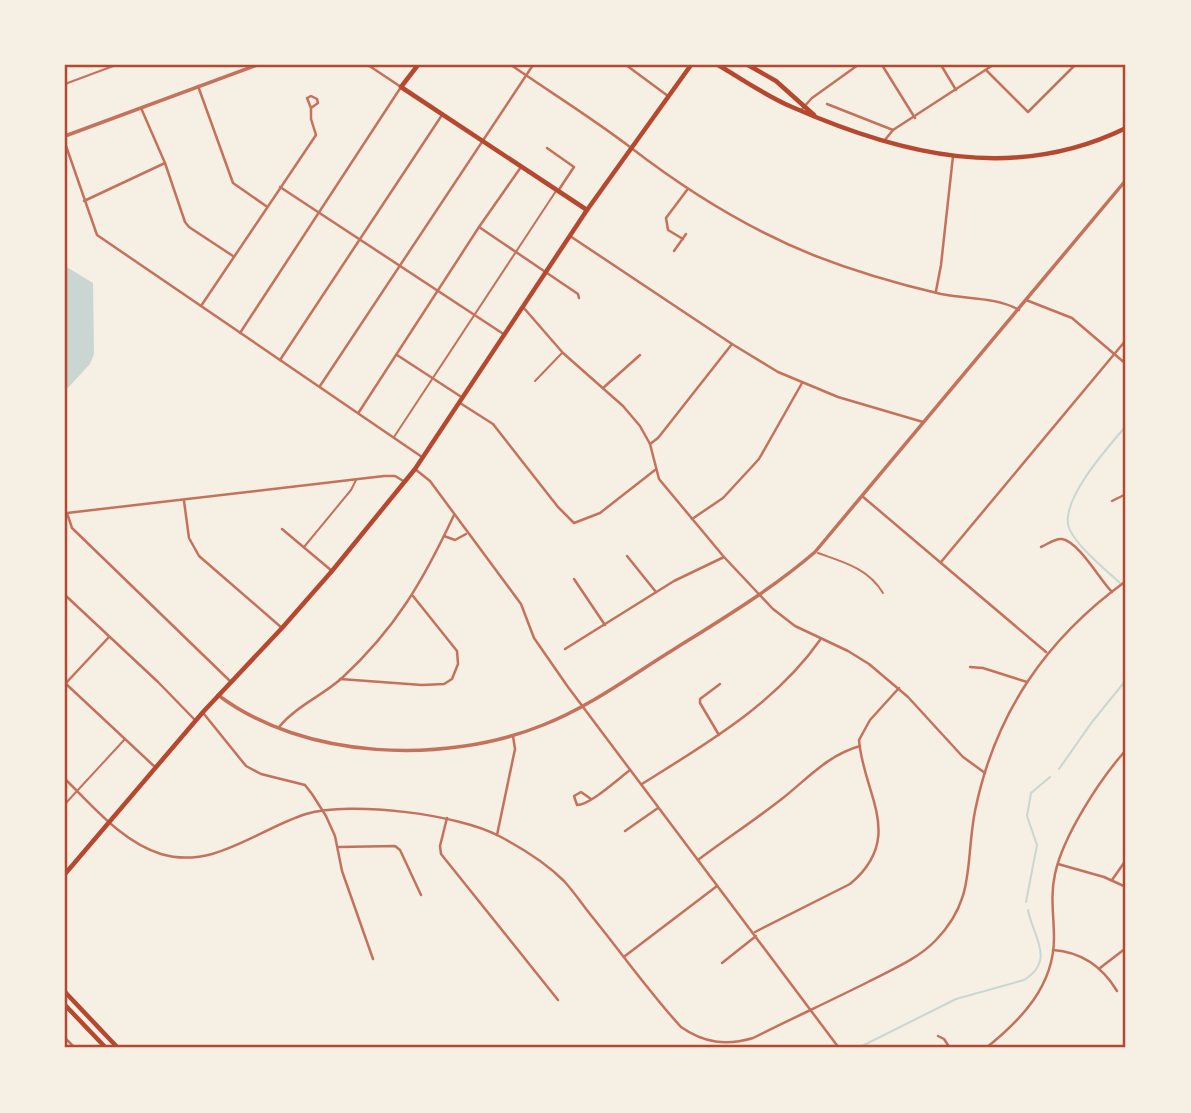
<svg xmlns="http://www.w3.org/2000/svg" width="1191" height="1113" font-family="'DM Sans',sans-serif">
	<rect width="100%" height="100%" fill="#f6efe4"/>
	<polygon fill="#c9d6d2" points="65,266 93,283 94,354 90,364 65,391"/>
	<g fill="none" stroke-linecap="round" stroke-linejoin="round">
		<g stroke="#c9d6d2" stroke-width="2">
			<path d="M 1126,426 C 1109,446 1059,501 1069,528 C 1076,546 1111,575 1126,588"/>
			<polyline points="1059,769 1092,722 1126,680"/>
			<polyline points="1026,902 1037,845 1027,816 1031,793 1050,777"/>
			<path d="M 858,1048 L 956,999 L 1024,980 C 1056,960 1033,937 1028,910"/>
		</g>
		<g stroke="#c5725c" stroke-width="2">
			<polyline points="65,84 116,65"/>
			<polyline points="535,381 562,353"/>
			<polyline points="394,437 556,191"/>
			<polyline points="304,547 351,490 356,480"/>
			<path d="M 818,553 C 843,562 868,568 883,593"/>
			<polyline points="65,804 125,739"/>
		</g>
		<g stroke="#c5725c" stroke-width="2.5">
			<path d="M 511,65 C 550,92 592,118 630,147 C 687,191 746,228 813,255 C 854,271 898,284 941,294 C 966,299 997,297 1019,310"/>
			<polyline points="626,65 668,96"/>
			<polyline points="882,65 915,118"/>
			<polyline points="941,65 956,90"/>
			<polyline points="987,71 1028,112 1075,65"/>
			<polyline points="198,86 233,183 266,206"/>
			<polyline points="827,104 893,130"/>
			<polyline points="141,108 165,163 185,222 189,227 233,256"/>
			<polyline points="801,110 812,98 858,65"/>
			<polyline points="884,141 893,130 993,65"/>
			<polyline points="65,143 97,235 422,457"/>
			<polyline points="547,148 574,167 558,191"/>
			<polyline points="280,187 505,335"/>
			<polyline points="84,201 165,163"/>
			<polyline points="479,227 578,294 579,298"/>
			<polyline points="570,236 732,344 778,372 838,397 923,422"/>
			<polyline points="683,239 668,230 666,218 687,190"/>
			<polyline points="674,251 686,234"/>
			<polyline points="936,291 941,265 953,156"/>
			<polyline points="1026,300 1072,318 1126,364"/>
			<polyline points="201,306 316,135 311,119 311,108 318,103 317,99 311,96 307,98 311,108"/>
			<polyline points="523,307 563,353 623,406 640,426 650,444 659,479 724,557 773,609 795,626 848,651 869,664 908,697 963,757 985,773"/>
			<polyline points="240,333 401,87 368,65"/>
			<polyline points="397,355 463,398"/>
			<polyline points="280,360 442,115"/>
			<polyline points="320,386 533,65"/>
			<polyline points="603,388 640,355"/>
			<polyline points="460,403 493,424 558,507 574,523 600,513 655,470"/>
			<polyline points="359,412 479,227 521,167"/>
			<polyline points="650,444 658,438 732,344"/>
			<polyline points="415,469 430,481 521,604 534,638 568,687 839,1048"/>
			<polyline points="862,496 1046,652"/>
			<polyline points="184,501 189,538 199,556 282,628"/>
			<polyline points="1112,501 1126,494"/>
			<polyline points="692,519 723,498 759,459 802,383"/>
			<polyline points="282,529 332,571"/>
			<polyline points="444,536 455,540 466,534"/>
			<path d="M 1041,547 C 1048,544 1055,538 1062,539 C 1079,542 1100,580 1112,592"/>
			<polyline points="627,556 656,592"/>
			<polyline points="941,562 1126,340"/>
			<polyline points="574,579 605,625"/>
			<polyline points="65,595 158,682 195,720"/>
			<polyline points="565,649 674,581 724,557"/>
			<polyline points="970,667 983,668 1027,682"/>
			<polyline points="340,679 422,685 444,684 452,679 458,664 457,651 413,596"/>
			<polyline points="230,681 72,528 67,513 384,476 395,476 405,482"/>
			<polyline points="65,683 155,767"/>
			<polyline points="66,683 109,637"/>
			<polyline points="204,714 246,766 261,774 305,785 312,794 326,816 335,836 342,871 373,959"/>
			<path d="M 279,727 C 296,706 322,696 342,678 C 396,628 423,581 454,515"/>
			<polyline points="719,735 700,703 700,699 720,684"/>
			<path d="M 65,779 C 93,806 122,842 161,854 C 214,870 258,829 306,814 C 351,801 458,814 499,836 C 522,848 546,863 564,881 C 575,893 584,907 594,919 C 623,955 650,993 681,1027 C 704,1043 726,1046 753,1038 C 791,1019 830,1001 868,982 C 891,970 918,959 936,940 C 976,899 965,862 975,811 C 995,713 1046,639 1126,581"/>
			<path d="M 642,784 C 707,743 775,704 820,640"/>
			<path d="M 591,799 L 581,792 L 574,796 L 577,805 C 590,805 618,779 630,770"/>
			<polyline points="447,818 440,846 441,854 558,1000"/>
			<polyline points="625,831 658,808"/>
			<polyline points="497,835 515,749 513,736"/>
			<polyline points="339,847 395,846 400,850 421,895"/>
			<path d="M 698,860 C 726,839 755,820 783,798 C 808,778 828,755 860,746"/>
			<polyline points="1058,864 1104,877 1126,887"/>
			<polyline points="1112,880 1126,860"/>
			<path d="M 755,932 L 850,884 C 906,837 863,794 859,740 L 870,720 L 899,688"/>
			<path d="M 1053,950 C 1082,952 1102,966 1117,991"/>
			<polyline points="625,956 717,886"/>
			<polyline points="722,963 756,936"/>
			<polyline points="1100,968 1126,948"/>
			<polyline points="938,1036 944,1039 950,1048"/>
			<polyline points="65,1038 75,1048"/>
			<path d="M 986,1048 C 1021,1020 1054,986 1054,938 C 1054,917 1050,896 1055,874 C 1063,836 1100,779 1126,750"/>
		</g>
		<g stroke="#c5725c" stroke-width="3.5">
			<polyline points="65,136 257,65"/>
			<path d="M 218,695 C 304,760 445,765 543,725 C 591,706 632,675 676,648 C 724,618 772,589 815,552 L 1126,180"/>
		</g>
		<polyline stroke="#b5482f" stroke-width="4.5" points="418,65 401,87 587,210"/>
		<g stroke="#b5482f" stroke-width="4.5">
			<path d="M 718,65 C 742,79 766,96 792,107 C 901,155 1014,183 1126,128"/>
			<polyline points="748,65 776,81 814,115"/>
			<polyline points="65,874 203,712 282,628 332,571 415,469 587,210 691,65"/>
			<polyline points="65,992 118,1048"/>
			<polyline points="65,1005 106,1048"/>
		</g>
	</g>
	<rect width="1191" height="1113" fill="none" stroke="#f6efe4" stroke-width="133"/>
	<rect x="66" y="66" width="1058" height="980" fill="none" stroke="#b5482f" stroke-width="2.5"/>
</svg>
